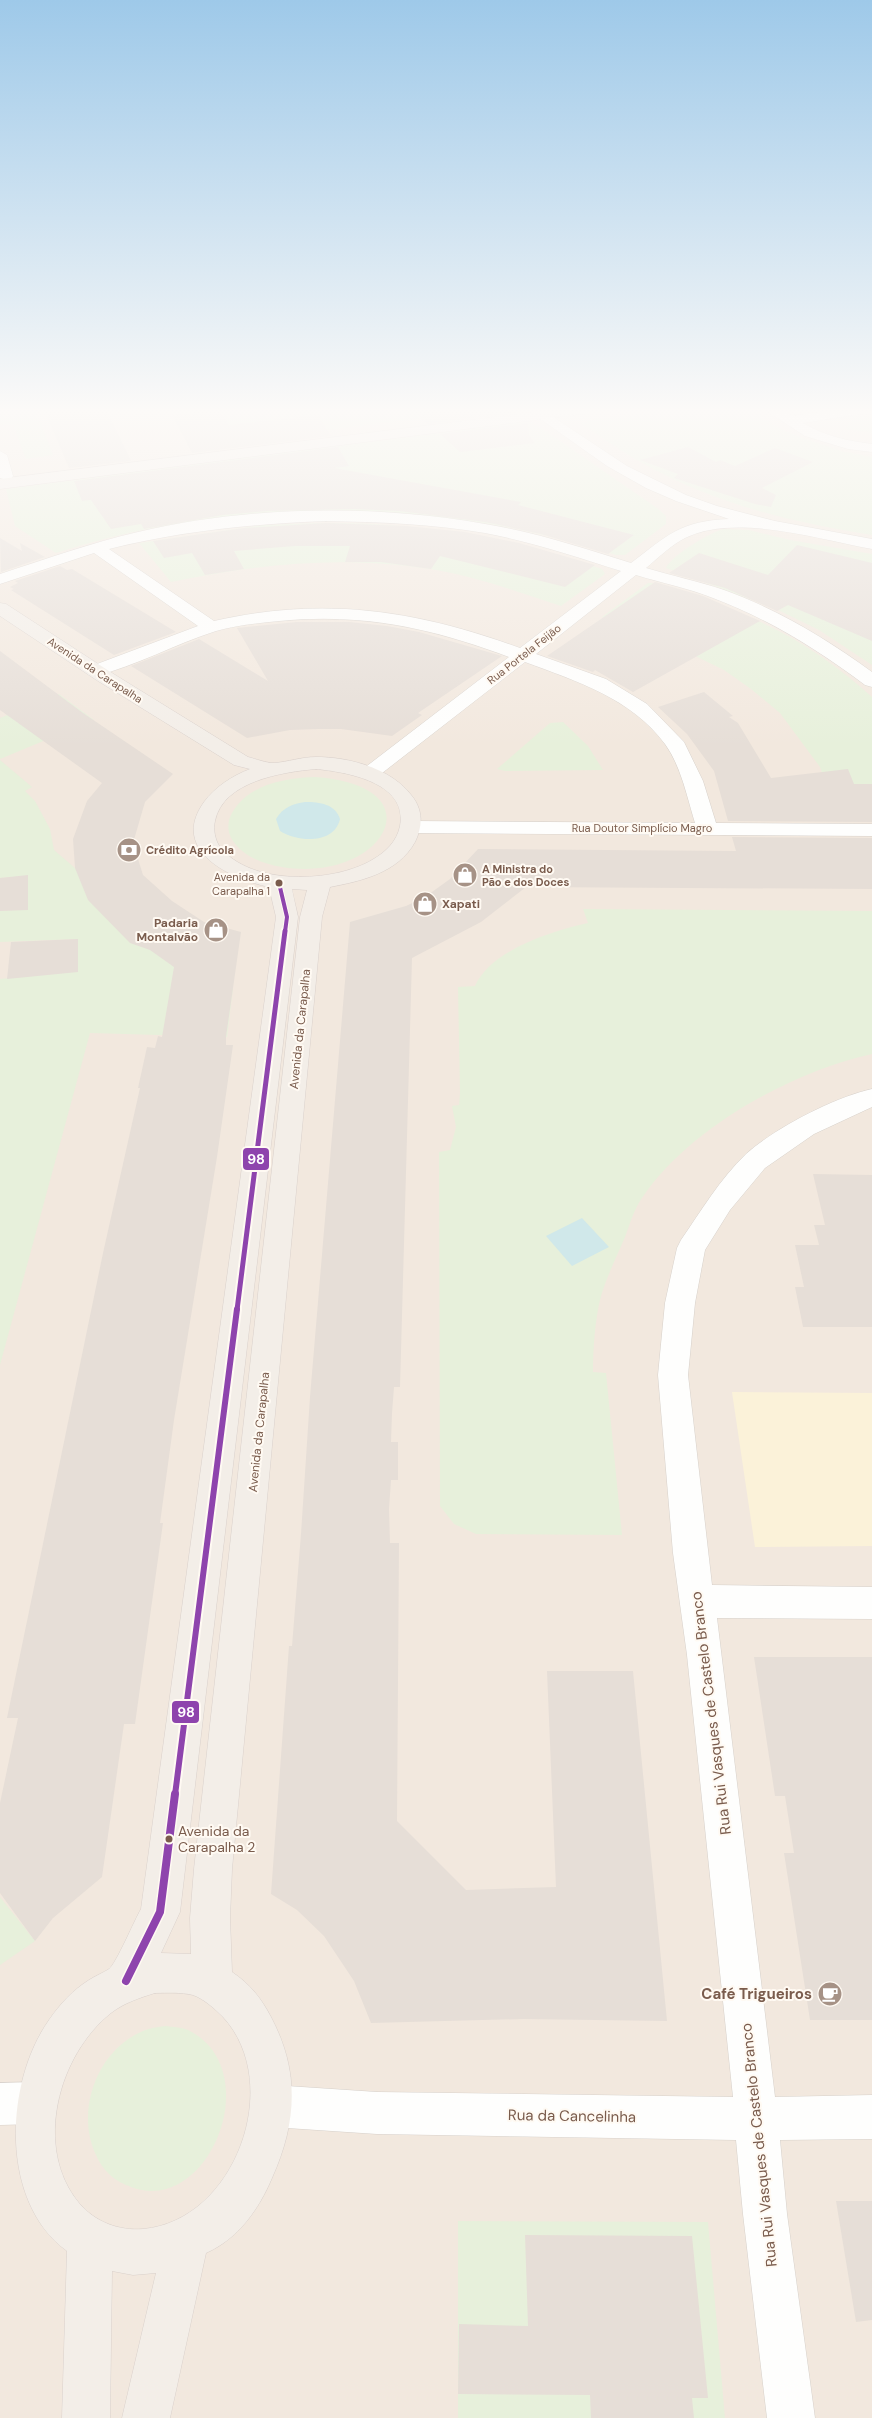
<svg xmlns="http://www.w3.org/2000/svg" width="872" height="2418" font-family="'DM Sans',sans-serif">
	<rect width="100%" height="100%" fill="#f9f5f0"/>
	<rect fill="#f2e8de" x="0" y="409" width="872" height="2009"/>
	<g fill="#e7f0db">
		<polygon points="5,409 35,409 53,455 26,459 13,424 0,425 0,412 6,411"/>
		<polygon points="169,409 491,409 189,448"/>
		<path d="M 674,409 L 753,409 L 775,426 L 797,436 L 841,451 L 872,457 L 872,535 C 801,524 728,507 663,474 C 634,460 608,442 582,424 L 589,420 Z"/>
		<polygon points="872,415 872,433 846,429 854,416"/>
		<path d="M 525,422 L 534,423 L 657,508 L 666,516 L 666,524 L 625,555 L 616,555 C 436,497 238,495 56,553 L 15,526 L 6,489 Z"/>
		<path d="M 320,523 C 423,523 504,535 602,569 L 605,574 L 561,606 C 518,592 475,576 430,569 C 340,555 260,564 171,582 L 139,543 L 262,525 Z"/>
		<path d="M 724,529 L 749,530 L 790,540 L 872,554 L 872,665 L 819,630 L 774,608 L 666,568 C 671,556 710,532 724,529 Z"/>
		<path d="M 648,583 L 654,583 C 689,595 724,607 758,621 C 799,639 839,667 872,697 L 872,810 L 835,809 L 820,767 L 780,713 L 751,689 L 724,670 L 662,640 L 602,617 Z"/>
		<polygon points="59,694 94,720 0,759 0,718"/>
		<polygon points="563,722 588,746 603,770 505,771 497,769 550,723"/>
		<polygon points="0,760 32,787 25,791 35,801 50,829 54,850 75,868 110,922 150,950 176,959 171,986 233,988 227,1037 90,1033 0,1365 0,979 78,971 78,939 0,942 0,911 28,909 28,876 0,878"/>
		<path d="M 315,777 C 441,786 382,884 282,867 C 264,864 244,857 233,841 C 227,833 227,821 232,813 C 249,784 285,778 315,777 Z"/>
		<path d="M 583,909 L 872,911 L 872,1054 C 791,1072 689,1128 642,1198 C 634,1209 630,1224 625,1237 C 617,1256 607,1276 601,1296 C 595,1318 593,1349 593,1372 L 606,1373 L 622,1535 L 476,1534 L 454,1524 L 440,1506 L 439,1152 L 450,1150 L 456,1127 L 452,1106 L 459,1105 L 460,1093 L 458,987 L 475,986 C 491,950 552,931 588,923 Z"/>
		<polygon points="0,1897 35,1941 0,1965"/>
		<path d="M 165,2026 C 172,2027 181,2027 188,2030 C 268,2069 209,2217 131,2187 C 114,2181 103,2171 96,2155 C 75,2111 97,2050 143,2031 C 150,2028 158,2027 165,2026 Z"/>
		<polygon points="458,2221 708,2222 725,2418 458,2418"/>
	</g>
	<polygon fill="#fbf2d9" points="732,1392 872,1393 872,1546 755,1547"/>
	<g fill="#d0e8ea">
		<path d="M 305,802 C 320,802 335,804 340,819 C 334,845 297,842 280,831 L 276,819 C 283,807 293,804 305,802 Z"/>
		<polygon points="582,1218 609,1247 572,1266 546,1236"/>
	</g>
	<g fill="#e6ded7">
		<polygon points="44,409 106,409 131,461 69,468"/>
		<polygon points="219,409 229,425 318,415 331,436 192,453 172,415"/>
		<polygon points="411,409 527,409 527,411 428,424"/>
		<polygon points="528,423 529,435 535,443 460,452 440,434"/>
		<polygon points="338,447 349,466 334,468 521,502 518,505 634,535 608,554 541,534 485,522 399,511 355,509 267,511 223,515 144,529 141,524 111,529 91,500 82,501 74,481"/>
		<polygon points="688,447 716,462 720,460 735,466 775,448 813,462 762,488 776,495 771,507 755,504 674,478 678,474 640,460"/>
		<polygon points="326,523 406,526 465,532 519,543 595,565 565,587 440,556 431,569 381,562 345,562 350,546 295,546 234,551 244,569 205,575 192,553 164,558 153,541 244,528"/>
		<polygon points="0,538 22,551 20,543 45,557 1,572"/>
		<polygon points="797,545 872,563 872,641 788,605 777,611 725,588 669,573 699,553 768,575"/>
		<polygon points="60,566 67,570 72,569 176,632 114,655 11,590 14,589 10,587 18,583 15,581"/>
		<polygon points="655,582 703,596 760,621 633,692 595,670 593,672 547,656"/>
		<polygon points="297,622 349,622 387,626 419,632 502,656 418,713 422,715 392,736 341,729 319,729 290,730 247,738 131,666 199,639 268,681 237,628"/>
		<polygon points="0,651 83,713 173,774 145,802 133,843 143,875 172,901 204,922 241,932 226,1037 226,1045 233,1045 217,1157 174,1420 160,1523 163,1523 135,1724 124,1724 102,1877 53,1918 35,1941 0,1893 0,1803 18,1718 7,1718 103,1253 140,1088 138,1088 147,1047 155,1048 158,1036 162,1037 174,967 150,950 130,943 88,900 75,868 73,839 87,801 102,783 0,710"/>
		<polygon points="704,692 733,716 729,717 738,723 771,778 848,769 854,784 872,784 872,822 728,821 714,771 687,734 658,707"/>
		<polygon points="732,837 872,838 872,889 526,887 481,922 412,958 400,1387 394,1387 392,1413 391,1442 398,1442 398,1480 391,1480 389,1509 390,1543 399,1543 397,1821 466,1890 556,1887 547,1671 633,1671 667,2021 524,2019 371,2023 354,1981 324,1936 297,1910 271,1894 289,1646 292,1646 301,1534 310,1397 350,922 406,906 425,897 450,879 478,849 736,851"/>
		<polygon points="28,875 28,910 0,911 0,878"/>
		<polygon points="78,939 78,972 7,979 11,942"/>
		<polygon points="813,1174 872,1175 872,1327 803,1327 795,1287 804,1287 795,1245 819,1245 814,1225 825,1225"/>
		<polygon points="754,1657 872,1657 872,2020 810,2020 784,1853 794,1853 785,1796 775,1796"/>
		<polygon points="836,2201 872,2201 872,2320 856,2322"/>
		<polygon points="525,2235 692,2236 708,2398 692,2398 694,2418 591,2418 590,2395 458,2394 459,2324 528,2326"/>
	</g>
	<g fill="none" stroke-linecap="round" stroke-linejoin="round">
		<defs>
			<g id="minor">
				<path d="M 764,409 L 780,409 L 793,416 L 842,409 L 872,409 L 871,412 L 866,413 L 803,423 C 824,436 848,441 872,444 L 872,452 L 848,449 L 805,436 Z"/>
				<path d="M 544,411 L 627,466 L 686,495 L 717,506 L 775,521 L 872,539 L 872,549 C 818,539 735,513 685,538 C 671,545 658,558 646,568 C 672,576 698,581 724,590 C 777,609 827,639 872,672 L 872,687 L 865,685 C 818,650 769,619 713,598 C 688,588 662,583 636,575 L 536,654 L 606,679 L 647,704 L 684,742 L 703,781 L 716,823 L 872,824 L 872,836 L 412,833 L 405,831 L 402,827 L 405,823 L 412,821 L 695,823 C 687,797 681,766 665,744 C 631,698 576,681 525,662 L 377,777 L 370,779 L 363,777 L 360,773 L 363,769 L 509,657 C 431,628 363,613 279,621 C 258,623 237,625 216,631 C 175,644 136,666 95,676 L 89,675 L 86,671 L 89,667 L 198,626 L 94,553 L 0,584 L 0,574 C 46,559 91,543 138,532 C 249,506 373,504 485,524 C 535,532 583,548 631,563 C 668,535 680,521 729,519 L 676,501 L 646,488 L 607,466 L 539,418 L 537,415 ZM 326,521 C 379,522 433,524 485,533 C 532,542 577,557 621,571 L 520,648 C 416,610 324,596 214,621 L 109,549 C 181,531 252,524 326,521 Z"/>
				<polygon points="0,451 7,455 13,476 11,479 6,480 0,478"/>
				<path d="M 872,1089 L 872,1107 L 814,1134 L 765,1168 L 730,1210 L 705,1250 L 695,1303 L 688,1375 L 712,1585 L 872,1587 L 872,1619 L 717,1618 L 775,2097 L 872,2095 L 872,2139 L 780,2140 L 787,2214 L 815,2418 L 767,2418 L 743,2214 L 736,2140 L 377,2134 L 272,2127 L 257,2121 L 251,2106 L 257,2091 L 272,2085 L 377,2092 L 733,2097 L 687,1655 L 673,1553 L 658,1375 L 665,1303 L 677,1248 L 681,1240 C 701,1211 720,1179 746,1154 C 775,1128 835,1097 872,1089 Z"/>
				<polygon points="36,2082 51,2088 57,2103 51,2118 36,2124 0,2125 0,2083"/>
			</g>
			<g id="major">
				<polygon points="560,409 597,409 590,413 0,489 0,479"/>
				<path d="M 0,603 L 6,604 L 112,673 L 248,757 C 256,759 266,763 274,763 C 288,762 301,757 316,757 C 349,757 391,768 412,796 C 423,810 423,826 415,842 C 398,873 361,881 330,887 L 322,917 L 232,1869 L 230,1918 L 232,1972 C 250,1984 261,1998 271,2017 C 300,2072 297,2122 272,2178 C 259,2209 238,2239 206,2253 L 170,2418 L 122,2418 L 156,2273 L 133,2275 L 112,2271 L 110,2418 L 62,2418 L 67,2251 C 0,2203 4,2084 49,2020 C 60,2004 73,1990 89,1980 C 95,1976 103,1973 109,1969 C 116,1964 135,1919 141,1909 L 276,917 L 269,887 C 231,879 169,851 204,802 C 215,787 232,776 250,769 L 234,765 L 98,681 L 0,616 ZM 316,769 C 346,772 408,782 400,826 C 397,841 386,852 372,860 C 333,883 251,886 220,847 C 215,840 213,829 215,821 C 223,781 283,772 316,769 ZM 292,889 L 307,890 L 300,917 L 194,1869 L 190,1918 L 191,1954 L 161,1953 L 180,1912 L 298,917 ZM 155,1993 C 168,1993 180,1992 193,1995 C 204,1999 215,2009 223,2017 C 285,2084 235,2221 143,2229 C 119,2231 95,2222 79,2203 C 33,2148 58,2055 111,2013 C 124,2003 139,1998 155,1993 Z"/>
			</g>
		</defs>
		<use href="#minor" stroke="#d7d1cb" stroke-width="1"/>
		<use href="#major" stroke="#dad1cc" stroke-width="1"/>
		<use href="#minor" fill="#fefefd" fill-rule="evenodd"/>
		<use href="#major" fill="#f3eee8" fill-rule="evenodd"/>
		<defs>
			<polyline id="bus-1-far3" points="279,883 287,917 285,932"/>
			<polyline id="bus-1-far2" points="237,1310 285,931"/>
			<polyline id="bus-1-far1" points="175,1795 237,1309"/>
			<polyline id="bus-1" points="126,1981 160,1912 175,1794"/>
		</defs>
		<use href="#bus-1-far3" stroke="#fffaf3" stroke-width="6"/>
		<use href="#bus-1-far2" stroke="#fffaf3" stroke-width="9"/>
		<use href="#bus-1-far1" stroke="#fffaf3" stroke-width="10"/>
		<use href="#bus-1" stroke="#fffaf3" stroke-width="11"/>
		<use href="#bus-1-far3" stroke="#8e44ad" stroke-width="4"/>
		<use href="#bus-1-far2" stroke="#8e44ad" stroke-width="5"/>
		<use href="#bus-1-far1" stroke="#8e44ad" stroke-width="6"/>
		<use href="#bus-1" stroke="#8e44ad" stroke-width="8"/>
	</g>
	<linearGradient id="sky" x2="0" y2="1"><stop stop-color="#9ec9e9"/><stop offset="0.55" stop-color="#fcfaf8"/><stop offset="1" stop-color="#fcfaf8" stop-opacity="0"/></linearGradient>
	<rect width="872" height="747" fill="url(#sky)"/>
	<defs>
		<symbol id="bank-disc" viewBox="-11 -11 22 22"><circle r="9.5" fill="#a69286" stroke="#fffaf3"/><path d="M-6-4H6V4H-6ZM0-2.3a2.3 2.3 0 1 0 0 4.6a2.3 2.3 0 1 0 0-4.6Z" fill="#fff"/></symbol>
		<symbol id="shop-disc" viewBox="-11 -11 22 22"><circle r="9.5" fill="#a69286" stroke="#fffaf3"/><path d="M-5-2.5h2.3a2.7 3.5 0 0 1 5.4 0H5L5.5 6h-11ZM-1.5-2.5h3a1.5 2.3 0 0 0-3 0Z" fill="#fff"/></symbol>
		<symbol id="cafe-disc" viewBox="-11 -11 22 22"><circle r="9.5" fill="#a69286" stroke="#fffaf3"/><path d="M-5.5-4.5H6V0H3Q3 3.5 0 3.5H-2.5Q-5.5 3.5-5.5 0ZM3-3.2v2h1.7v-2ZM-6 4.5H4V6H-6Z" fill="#fff"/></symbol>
	</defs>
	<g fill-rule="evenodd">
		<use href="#bank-disc" x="115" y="836" width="28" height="28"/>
		<use href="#shop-disc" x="451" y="861" width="28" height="28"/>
		<use href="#shop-disc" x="411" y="890" width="28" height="28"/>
		<use href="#shop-disc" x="202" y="916" width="28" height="28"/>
		<use href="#cafe-disc" x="816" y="1980" width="28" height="28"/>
	</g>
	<g fill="#7a5c4d" stroke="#fffaf3" stroke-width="2">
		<circle cx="279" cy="883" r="4.5"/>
		<circle cx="169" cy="1839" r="4.5"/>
	</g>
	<g text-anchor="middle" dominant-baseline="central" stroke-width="4" stroke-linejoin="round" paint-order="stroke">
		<g font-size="11" fill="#7a5c4d" stroke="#fffaf3">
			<text transform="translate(524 654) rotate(-38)">Rua Portela Feijão</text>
			<text transform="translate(95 670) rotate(33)">Avenida da Carapalha</text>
			<text x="642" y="828">Rua Doutor Simplício Magro</text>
		</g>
		<g font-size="11" font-weight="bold" fill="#7a5c4d" stroke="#fffaf3" text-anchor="start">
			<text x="146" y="850">Crédito Agrícola</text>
			<text x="482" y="869">A Ministra do<tspan x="482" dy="13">Pão e dos Doces</tspan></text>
		</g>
		<g font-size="11" fill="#7a5c4d" stroke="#fffaf3" text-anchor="end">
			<text x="270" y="877">Avenida da<tspan x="270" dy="14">Carapalha 1</tspan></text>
		</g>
		<g font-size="12" font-weight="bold" fill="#7a5c4d" stroke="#fffaf3" text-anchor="start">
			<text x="442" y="904">Xapati</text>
			<text x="198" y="923" text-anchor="end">Padaria<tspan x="198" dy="14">Montalvão</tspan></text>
		</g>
		<g font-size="12" fill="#7a5c4d" stroke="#fffaf3">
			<text transform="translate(300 1029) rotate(-84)">Avenida da Carapalha</text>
			<text transform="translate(259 1432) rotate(-84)">Avenida da Carapalha</text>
		</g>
		<g font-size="14" fill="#7a5c4d" stroke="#fffaf3" text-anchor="start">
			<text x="178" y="1831">Avenida da<tspan x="178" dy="16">Carapalha 2</tspan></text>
		</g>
		<g font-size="15" fill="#7a5c4d" stroke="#fffaf3">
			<text transform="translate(711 1713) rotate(-97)">Rua Rui Vasques de Castelo Branco</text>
			<text transform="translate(572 2116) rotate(1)">Rua da Cancelinha</text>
			<text transform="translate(759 2145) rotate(-96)">Rua Rui Vasques de Castelo Branco</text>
		</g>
		<g font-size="15" font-weight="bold" fill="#7a5c4d" stroke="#fffaf3" text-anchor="end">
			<text x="812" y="1994">Café Trigueiros</text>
		</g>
	</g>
	<g stroke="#fffaf3" stroke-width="2">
		<rect x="242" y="1147" width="28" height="24" rx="5" fill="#8e44ad"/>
		<rect x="171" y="1700" width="29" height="24" rx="5" fill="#8e44ad"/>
	</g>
	<g font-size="14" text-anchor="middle" font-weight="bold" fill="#fff">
		<text x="256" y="1164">98</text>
		<text x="186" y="1717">98</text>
	</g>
</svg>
